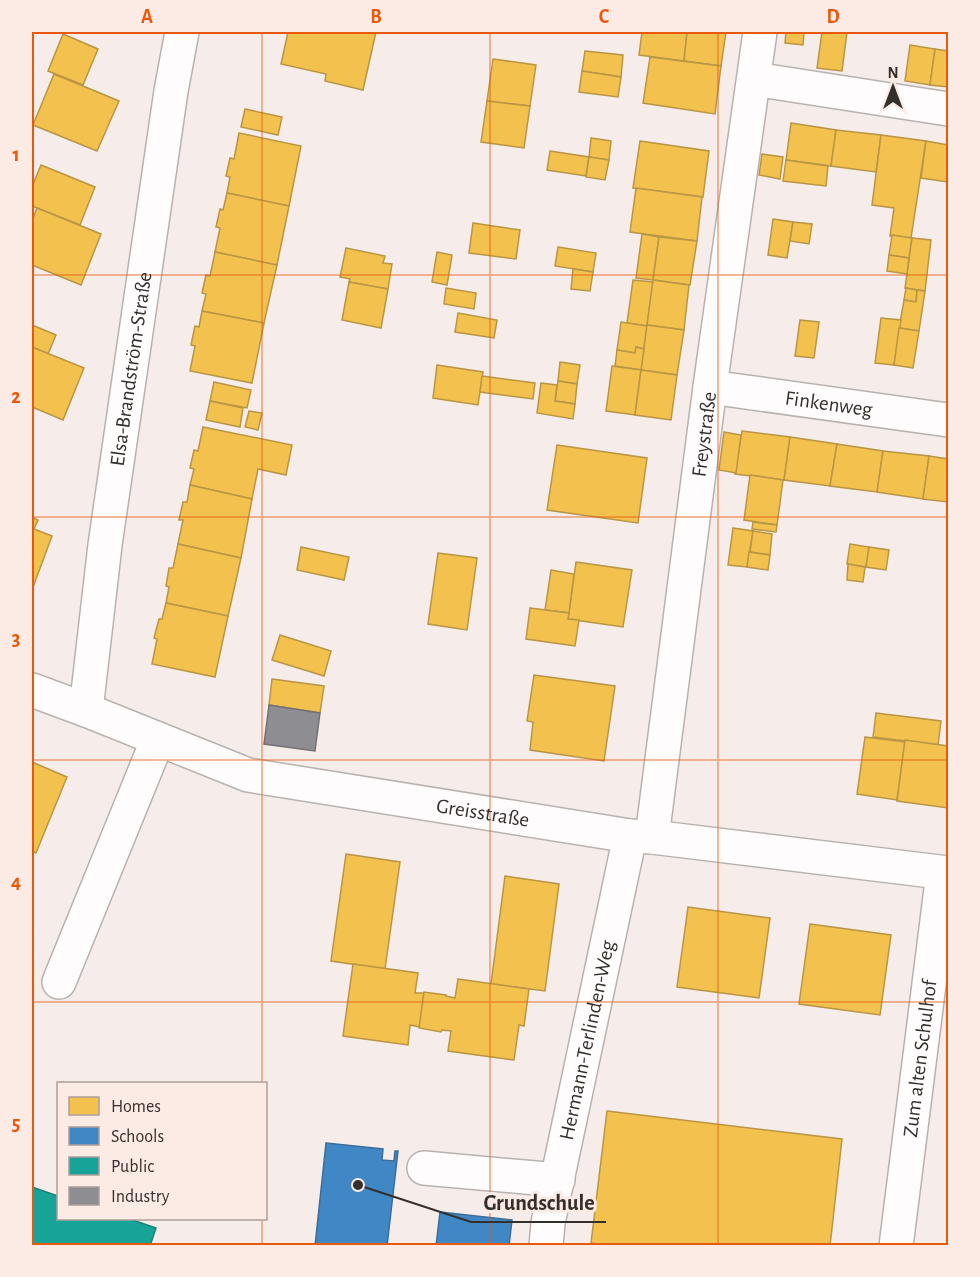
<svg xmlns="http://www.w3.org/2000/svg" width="980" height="1277" font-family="'Alegreya Sans',sans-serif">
	<rect width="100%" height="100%" fill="#f6edea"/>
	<g fill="#f2c14e" stroke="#b99544" stroke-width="1.5">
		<polygon points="288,32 376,32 363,90 325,81 326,74 281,64"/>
		<polygon points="642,32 687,32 684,61 639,55"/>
		<polygon points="687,32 726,32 721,66 684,61"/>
		<polygon points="786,32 804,32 803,45 785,43"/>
		<polygon points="822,32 847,32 842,71 817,68"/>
		<polygon points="63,34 98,49 83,85 48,71"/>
		<polygon points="910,45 935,49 930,85 905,81"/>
		<polygon points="935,49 948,51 948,87 930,85"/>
		<polygon points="585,51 623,55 621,77 582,71"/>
		<polygon points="650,57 721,66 715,114 643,103"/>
		<polygon points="493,59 536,65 530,106 487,101"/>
		<polygon points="582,71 621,77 618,97 579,92"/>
		<polygon points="54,74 119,101 97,151 33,125"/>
		<polygon points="487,101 530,106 524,148 481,142"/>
		<polygon points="245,109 282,117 278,135 241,127"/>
		<polygon points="791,123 836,130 831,166 786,160"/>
		<polygon points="836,130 881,135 876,172 831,166"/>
		<polygon points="239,133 301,146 289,206 227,193 230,177 226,176 230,158 234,159"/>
		<polygon points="881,135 926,141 911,238 890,236 894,208 872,205"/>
		<polygon points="591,138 611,141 609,160 589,157"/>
		<polygon points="640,141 709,151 703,197 633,188"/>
		<polygon points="926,141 948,145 948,182 921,178"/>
		<polygon points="550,151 589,157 586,176 547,170"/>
		<polygon points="762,154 783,157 780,179 759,175"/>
		<polygon points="589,157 609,160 605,180 586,177"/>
		<polygon points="786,160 828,166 826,186 783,181"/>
		<polygon points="41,165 95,187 80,225 32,206 32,187"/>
		<polygon points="636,188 702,197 697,241 630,232"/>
		<polygon points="227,193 289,206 277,265 215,252 220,228 216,227 220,209 223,210"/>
		<polygon points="37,208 101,234 81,285 32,265 32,221"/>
		<polygon points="773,219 793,222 787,258 768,255"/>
		<polygon points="793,222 812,224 809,244 790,241"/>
		<polygon points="473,223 520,230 516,259 469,253"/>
		<polygon points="642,234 659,237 653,280 636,278"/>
		<polygon points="892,235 912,238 909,258 889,255"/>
		<polygon points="659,237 697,241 690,285 653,280"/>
		<polygon points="912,238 931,240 925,291 905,288"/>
		<polygon points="558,247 596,253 593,272 555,266"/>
		<polygon points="346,248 385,256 383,263 392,264 388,289 349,282 350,279 340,277"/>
		<polygon points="215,252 277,265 264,323 202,311 206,294 202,293 206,275 210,276"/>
		<polygon points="437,252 452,255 447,285 432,282"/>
		<polygon points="889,255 909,258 907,274 887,271"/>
		<polygon points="573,269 593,272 590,291 571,289"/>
		<polygon points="633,280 653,282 647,326 627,323"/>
		<polygon points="653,280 689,285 684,330 647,325"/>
		<polygon points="349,282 388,289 381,328 342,320"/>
		<polygon points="446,288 476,293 474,309 444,304"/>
		<polygon points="906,288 917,290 916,302 904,300"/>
		<polygon points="917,290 925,291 919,331 899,328 904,300 916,302"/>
		<polygon points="202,311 264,323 252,383 190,371 195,346 191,345 195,326 199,327"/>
		<polygon points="458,313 497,320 494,338 455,332"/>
		<polygon points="881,318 901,320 894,365 875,363"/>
		<polygon points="800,320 819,322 814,358 795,356"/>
		<polygon points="621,322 647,326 644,349 636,347 635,353 617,350"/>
		<polygon points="32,325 56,335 48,354 32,347"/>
		<polygon points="647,325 684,330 677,375 641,370"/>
		<polygon points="899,328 919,331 913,368 894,365"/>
		<polygon points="32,347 84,368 63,420 32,407"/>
		<polygon points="636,347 644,349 641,370 615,366 617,350 635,353"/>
		<polygon points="560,362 580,365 577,384 558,381"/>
		<polygon points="437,365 483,372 478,405 433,398"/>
		<polygon points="612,366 641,370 635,415 606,411"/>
		<polygon points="641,370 677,375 671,420 635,415"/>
		<polygon points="482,376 535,383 533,399 480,392"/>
		<polygon points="558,381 577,384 575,404 555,401"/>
		<polygon points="214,382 251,390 247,408 210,401"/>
		<polygon points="541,383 557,385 555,401 575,404 573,419 537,413"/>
		<polygon points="210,401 243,408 240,427 206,420"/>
		<polygon points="249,411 262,413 258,430 245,427"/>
		<polygon points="203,427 292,445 286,475 258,469 252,499 190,485 194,469 190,468 194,450 198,451"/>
		<polygon points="742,431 790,437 784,480 735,474"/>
		<polygon points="724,432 741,435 736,473 719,470"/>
		<polygon points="790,437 837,444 830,486 784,480"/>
		<polygon points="837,444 883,451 877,492 830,486"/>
		<polygon points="557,445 647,458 638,523 547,510"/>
		<polygon points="883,451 929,456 923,499 877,492"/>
		<polygon points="929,456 948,459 948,502 923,499"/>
		<polygon points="750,475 783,480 777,525 744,520"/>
		<polygon points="190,485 252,499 241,558 178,544 183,520 179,520 183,502 187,502"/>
		<polygon points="32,517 38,520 34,529 52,536 32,590"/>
		<polygon points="753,522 777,525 776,532 752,529"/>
		<polygon points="733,528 753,531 747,567 728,565"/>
		<polygon points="753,531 772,534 770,555 750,552"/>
		<polygon points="178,544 241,558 228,616 166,603 169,587 166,586 169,568 173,568"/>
		<polygon points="850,544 869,547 866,567 847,564"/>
		<polygon points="301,547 349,557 344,580 297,570"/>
		<polygon points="869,547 889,550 886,570 866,567"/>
		<polygon points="749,552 770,555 768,570 747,567"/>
		<polygon points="438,553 477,558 467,630 428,624"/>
		<polygon points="576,562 632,570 623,627 568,619"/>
		<polygon points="848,564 865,567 863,582 847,580"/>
		<polygon points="551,570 574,574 569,613 545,610"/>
		<polygon points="166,603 228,616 215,677 152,664 157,639 154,638 159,619 162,619"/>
		<polygon points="530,608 569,613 568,619 579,620 575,646 526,639"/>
		<polygon points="280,635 331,651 324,676 272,660"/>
		<polygon points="534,675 615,686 604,761 530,750 533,722 527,721"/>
		<polygon points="272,679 324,686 320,713 269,705"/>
		<polygon points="876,713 941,721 938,745 873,737"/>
		<polygon points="865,737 905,742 897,800 857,794"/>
		<polygon points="905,740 948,746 948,808 897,801"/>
		<polygon points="32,762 67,777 36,853 32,851"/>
		<polygon points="346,854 400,862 385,969 331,961"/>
		<polygon points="505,876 559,884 545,991 491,984"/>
		<polygon points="688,907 770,918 759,998 677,987"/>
		<polygon points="810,924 891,935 880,1015 799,1004"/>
		<polygon points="353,964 418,973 415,993 424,993 420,1027 410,1025 408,1045 343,1036"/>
		<polygon points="458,979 529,989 524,1026 519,1025 514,1060 448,1051 451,1031 442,1030 441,1032 419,1028 424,992 446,995 446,996 455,998"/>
		<polygon points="607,1111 842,1139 830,1246 613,1246 591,1243"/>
	</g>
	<g fill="#3f88c5" stroke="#3c6d97" stroke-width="1.5">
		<polygon points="326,1143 383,1149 382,1160 394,1161 395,1151 398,1151 387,1246 315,1246"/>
		<polygon points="440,1212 512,1220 509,1246 436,1246"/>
	</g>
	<polygon fill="#17a398" stroke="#208078" stroke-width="1.5" points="32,1187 58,1196 58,1218 127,1218 156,1228 150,1246 32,1246"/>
	<polygon fill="#8d8d92" stroke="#737173" stroke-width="1.5" points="269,705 320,713 315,751 264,744"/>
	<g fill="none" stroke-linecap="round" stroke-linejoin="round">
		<defs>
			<g id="minor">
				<polyline points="754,79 948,109"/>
				<path id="s1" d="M 710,387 L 948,420"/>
				<path id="s2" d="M 32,690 L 86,710 L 248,775 L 630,836 L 652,837 L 948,873"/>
				<path id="s3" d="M 86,710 L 105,545 L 171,91 L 182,32"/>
				<path id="s4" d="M 652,837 L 710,387 L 760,32"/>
				<polyline points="59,982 158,739"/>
				<polyline points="424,1168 558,1180"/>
				<path id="s5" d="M 546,1246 L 548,1223 L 630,836"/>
				<path id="s6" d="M 896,1246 L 943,873"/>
			</g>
		</defs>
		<use href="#minor" stroke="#b8b2af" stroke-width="36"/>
		<use href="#minor" stroke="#fefcfc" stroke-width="33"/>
	</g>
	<path fill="none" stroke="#e8590c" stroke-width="1.5" stroke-opacity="0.55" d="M 262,32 L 262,1084M 490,32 L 490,1246M 718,32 L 718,1246M 32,275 L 948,275M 32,517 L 948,517M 32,760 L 948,760M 32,1002 L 948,1002M 262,1218 L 262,1246"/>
	<g text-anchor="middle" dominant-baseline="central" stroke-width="6" stroke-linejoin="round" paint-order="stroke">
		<g font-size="21" fill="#352f2c" stroke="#fceae4">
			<text stroke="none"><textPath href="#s3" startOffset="344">Elsa-Brandström-Straße</textPath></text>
			<text stroke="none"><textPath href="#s1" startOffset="120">Finkenweg</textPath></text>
			<text stroke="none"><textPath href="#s4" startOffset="406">Freystraße</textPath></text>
			<text stroke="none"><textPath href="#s2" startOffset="470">Greisstraße</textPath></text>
			<text stroke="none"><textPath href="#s5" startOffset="210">Hermann-Terlinden-Weg</textPath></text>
			<text stroke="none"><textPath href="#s6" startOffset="189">Zum alten Schulhof</textPath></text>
		</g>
	</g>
	<path fill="none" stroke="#352f2c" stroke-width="2" d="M358 1185L471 1222H606"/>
	<circle fill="#352f2c" stroke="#fceae4" stroke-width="2" cx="358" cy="1185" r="6"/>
	<g font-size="22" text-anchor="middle" font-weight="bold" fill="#352f2c" stroke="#fceae4" stroke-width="6" stroke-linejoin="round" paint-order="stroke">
		<text x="539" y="1210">Grundschule</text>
	</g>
	<rect width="980" height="1277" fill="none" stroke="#fceae4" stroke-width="66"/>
	<rect x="57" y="1082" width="210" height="138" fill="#fceae4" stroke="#ac9f9a" stroke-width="1.5"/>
	<rect x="69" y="1097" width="30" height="18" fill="#f2c14e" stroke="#ac9f9a" stroke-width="1.5"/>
	<text x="111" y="1112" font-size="18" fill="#352f2c">Homes</text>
	<rect x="69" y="1127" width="30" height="18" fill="#3f88c5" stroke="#ac9f9a" stroke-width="1.5"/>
	<text x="111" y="1142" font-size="18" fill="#352f2c">Schools</text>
	<rect x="69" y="1157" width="30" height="18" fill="#17a398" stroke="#ac9f9a" stroke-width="1.5"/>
	<text x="111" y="1172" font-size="18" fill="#352f2c">Public</text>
	<rect x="69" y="1187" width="30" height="18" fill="#8d8d92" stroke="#ac9f9a" stroke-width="1.5"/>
	<text x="111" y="1202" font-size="18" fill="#352f2c">Industry</text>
	<g transform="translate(893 87)" stroke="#fceae4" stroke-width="4.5" paint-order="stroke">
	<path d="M0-4.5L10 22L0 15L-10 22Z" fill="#352f2c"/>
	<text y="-9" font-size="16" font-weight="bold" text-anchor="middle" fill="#352f2c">N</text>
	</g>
	<rect x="33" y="33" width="914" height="1211" fill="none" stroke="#e8590c" stroke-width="2"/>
	<g font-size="20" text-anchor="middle" font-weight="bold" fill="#e8590c">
		<text x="147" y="23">A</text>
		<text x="376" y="23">B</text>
		<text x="604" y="23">C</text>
		<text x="833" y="23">D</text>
		<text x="16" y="161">1</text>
		<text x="16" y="403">2</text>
		<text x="16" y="645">3</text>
		<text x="16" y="888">4</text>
		<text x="16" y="1130">5</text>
	</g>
</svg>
